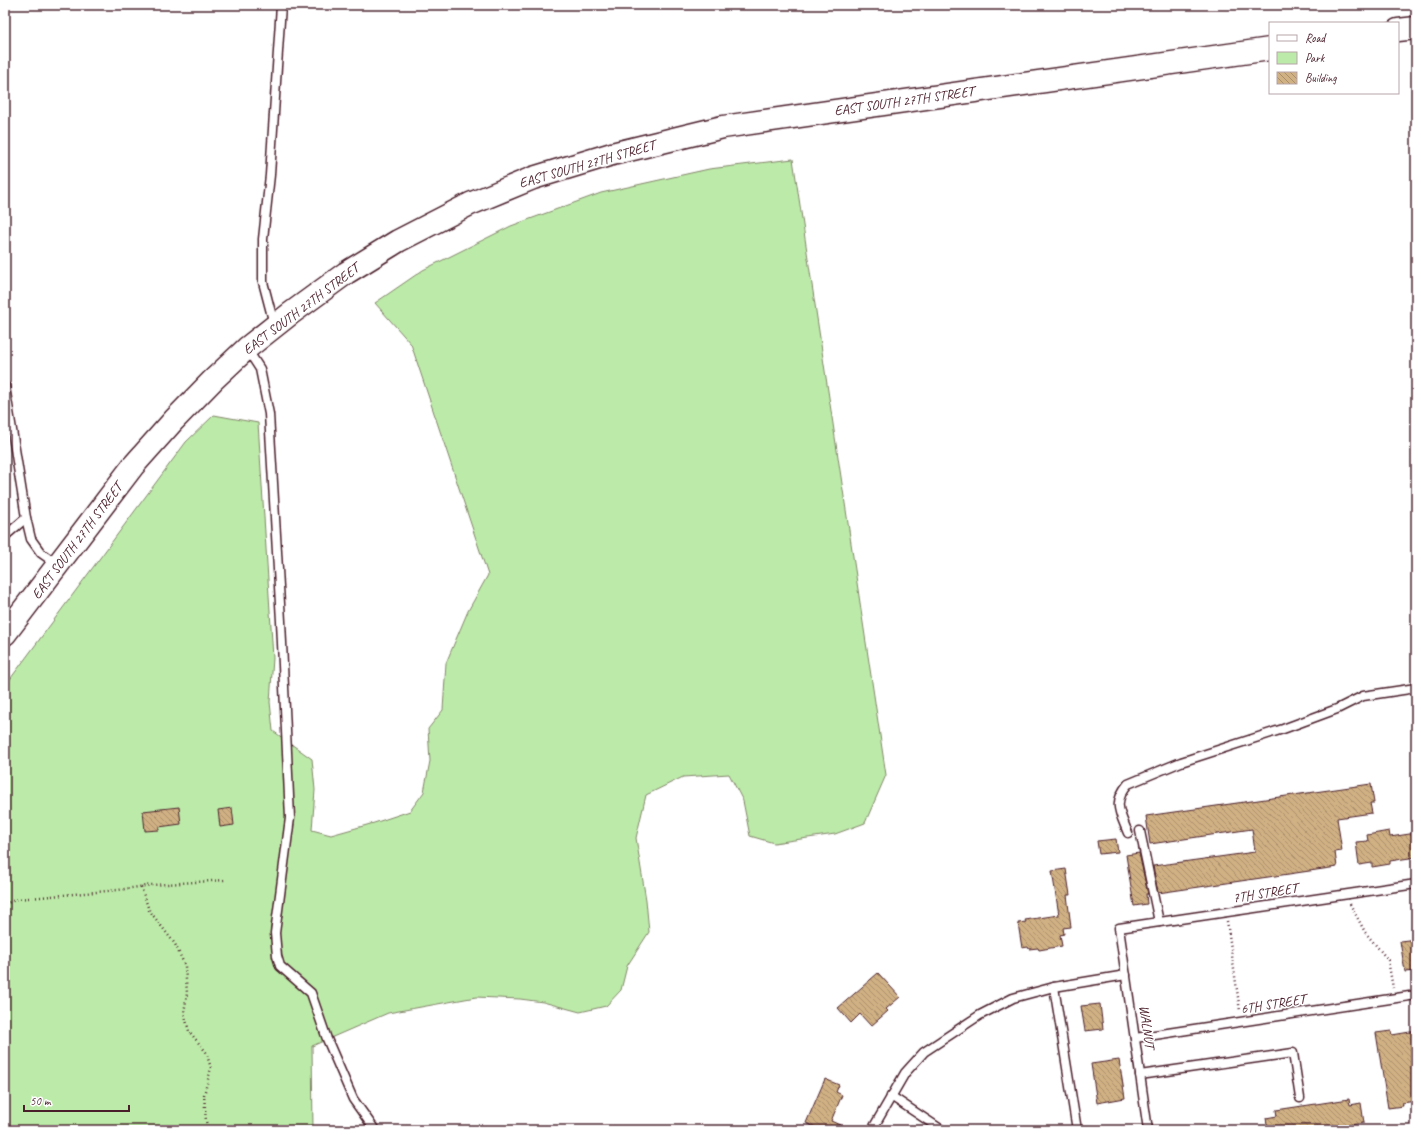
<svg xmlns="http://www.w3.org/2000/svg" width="1421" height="1135" font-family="Caveat,sans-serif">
	<defs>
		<pattern id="building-back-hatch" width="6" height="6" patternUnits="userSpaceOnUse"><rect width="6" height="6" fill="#d0b184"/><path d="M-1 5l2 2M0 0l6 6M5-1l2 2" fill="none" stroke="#ab8f6c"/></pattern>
	</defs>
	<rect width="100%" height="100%" fill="#fff"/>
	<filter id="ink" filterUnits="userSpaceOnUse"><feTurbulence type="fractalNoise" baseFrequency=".025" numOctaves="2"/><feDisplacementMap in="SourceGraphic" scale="8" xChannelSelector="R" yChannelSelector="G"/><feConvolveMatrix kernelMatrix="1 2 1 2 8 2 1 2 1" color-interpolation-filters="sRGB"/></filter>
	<g filter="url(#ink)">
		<polygon fill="#bceba9" stroke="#83856a" points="793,159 886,775 865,823 835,834 774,843 750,836 743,801 729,774 683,777 646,795 636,838 646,900 649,932 627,966 621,990 606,1006 580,1012 543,1002 520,999 476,997 388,1013 312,1046 313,1130 5,1130 5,686 186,442 214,415 258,423 273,658 270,702 273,731 312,759 315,790 312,830 331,835 374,823 410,811 424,792 430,761 428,729 443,710 446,663 468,611 488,575 411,344 375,303 423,270 511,226 601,193 709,169"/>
		<g fill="url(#building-back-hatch)" stroke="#4a1f2b">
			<polygon points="1371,784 1374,803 1370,803 1372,813 1337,818 1342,851 1335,852 1337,867 1158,893 1153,866 1255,852 1252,829 1150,844 1146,816"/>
			<polygon points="179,807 181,824 159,827 159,830 145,831 143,811"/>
			<polygon points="232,808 234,825 220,827 218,810"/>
			<polygon points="1389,831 1390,837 1416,833 1416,857 1390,861 1390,864 1372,867 1372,863 1359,865 1356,842 1368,841 1367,835"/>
			<polygon points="1116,839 1118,852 1099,854 1097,841"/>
			<polygon points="1139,853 1148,894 1146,894 1147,904 1134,906 1126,855"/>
			<polygon points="1066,869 1070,895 1067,895 1071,927 1063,928 1064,934 1060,935 1062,946 1039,950 1038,948 1029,949 1028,947 1022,948 1018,923 1026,922 1025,920 1059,915 1052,871"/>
			<polygon points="1416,939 1416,971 1405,972 1400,941"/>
			<polygon points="878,973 900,997 886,1009 888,1011 871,1026 860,1014 851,1023 838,1008"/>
			<polygon points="1100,1004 1103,1029 1085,1031 1081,1006"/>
			<polygon points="1391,1031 1392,1035 1416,1031 1416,1101 1402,1103 1403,1106 1388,1108 1376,1033"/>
			<polygon points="1119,1060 1125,1098 1097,1103 1091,1064"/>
			<polygon points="825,1079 839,1085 836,1092 842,1095 831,1121 851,1130 822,1130 806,1123"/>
			<polygon points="1349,1099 1350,1105 1361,1103 1364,1123 1317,1130 1268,1130 1266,1118 1277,1116 1276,1110"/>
		</g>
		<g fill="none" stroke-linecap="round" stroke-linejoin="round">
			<defs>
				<g id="lane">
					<polyline points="274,324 263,282 263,239 270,175 281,5"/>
					<polyline points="247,349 260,369 269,414 281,621 290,818 275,933 277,956 280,966 311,993 327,1039 353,1099 375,1130"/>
					<polyline points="5,386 26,518 31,539 41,553 58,565"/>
					<polyline points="5,536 26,518"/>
					<polyline points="1140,831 1159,922"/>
					<path d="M 1128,833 C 1120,813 1112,803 1128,784 L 1181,762 L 1283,729 L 1337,709 L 1363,696 L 1416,688"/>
					<polyline points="1054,987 1077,1130"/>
					<polyline points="1135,1038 1416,995"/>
					<polyline points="1140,1075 1293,1053 1300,1098"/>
					<polyline points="891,1096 942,1130"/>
					<polyline points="872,1130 905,1073 924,1052 980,1015 1013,998 1054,987 1126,975"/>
					<polyline points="1148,1130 1119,928 1416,884"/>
				</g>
				<g id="secondary">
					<polyline points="1398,30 1416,28"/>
					<polyline points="5,634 133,466 174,420 213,380 247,348 290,314 346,273 398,241 470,204 533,178 612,154 723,127 1270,49"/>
				</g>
			</defs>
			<use href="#lane" stroke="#4a1f2b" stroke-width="11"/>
			<use href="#secondary" stroke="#4a1f2b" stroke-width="25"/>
			<g stroke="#4a1f2b" stroke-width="2.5" stroke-dasharray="1 3" stroke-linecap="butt">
				<polyline points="141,887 149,910 175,944 185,966 187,993 184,1013 189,1031 206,1052 211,1068 204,1095 206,1121 208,1130"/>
				<polyline points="5,904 18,899 118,890 152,885 225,880"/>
				<polyline points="1350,904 1365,932 1388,960 1393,988"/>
				<polyline points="1227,921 1240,1011"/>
			</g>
			<use href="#lane" stroke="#fff" stroke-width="8"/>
			<use href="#secondary" stroke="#fff" stroke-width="22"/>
		</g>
	</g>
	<g text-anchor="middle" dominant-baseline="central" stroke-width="3" stroke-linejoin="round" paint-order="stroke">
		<g font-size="14" fill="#4a1f2b" stroke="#fff">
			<text transform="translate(904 101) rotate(-8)">EAST SOUTH 27TH STREET</text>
			<text transform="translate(587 164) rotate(-16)">EAST SOUTH 27TH STREET</text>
			<text transform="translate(301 309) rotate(-37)">EAST SOUTH 27TH STREET</text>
			<text transform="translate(77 541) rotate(-53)">EAST SOUTH 27TH STREET</text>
			<text transform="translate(1265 893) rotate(-9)">7TH STREET</text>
			<text transform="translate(1273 1004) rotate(-9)">6TH STREET</text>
			<text transform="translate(1147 1027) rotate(82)">WALNUT</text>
		</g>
	</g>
	<rect width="1421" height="1135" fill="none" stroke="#fff" stroke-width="20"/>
	<rect x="10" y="10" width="1401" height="1115" fill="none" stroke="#4a1f2b" stroke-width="1.5" filter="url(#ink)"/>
	<rect x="1269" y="22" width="130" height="72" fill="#ffffff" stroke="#b7a5aa"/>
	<rect x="1277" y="35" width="20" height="6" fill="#ffffff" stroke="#b7a5aa"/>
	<text x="1305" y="42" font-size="12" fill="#4a1f2b">Road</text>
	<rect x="1277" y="52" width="20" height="12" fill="#bceba9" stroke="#b7a5aa"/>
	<text x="1305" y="62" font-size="12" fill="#4a1f2b">Park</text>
	<rect x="1277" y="72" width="20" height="12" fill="url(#building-back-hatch)" stroke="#b7a5aa"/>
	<text x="1305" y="82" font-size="12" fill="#4a1f2b">Building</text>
	<path d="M24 1105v6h105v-6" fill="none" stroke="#4a1f2b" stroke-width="2"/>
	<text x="30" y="1105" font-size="12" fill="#4a1f2b" stroke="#ffffff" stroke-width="3" paint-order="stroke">50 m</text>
</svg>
